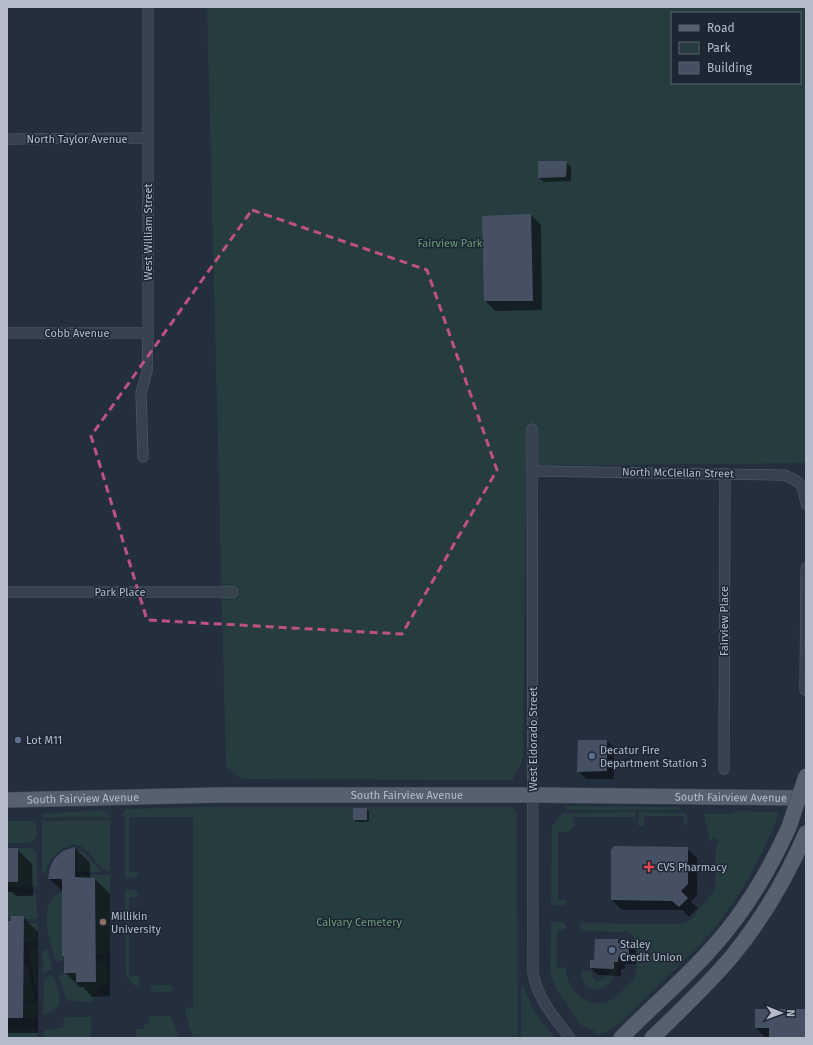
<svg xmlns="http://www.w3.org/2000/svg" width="813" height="1045" font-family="'Fira Sans',sans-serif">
	<rect width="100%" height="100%" fill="#242f3e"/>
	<g fill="#263c3f" fill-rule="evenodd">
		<path d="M 207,7 L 806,7 L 806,463 L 526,466 L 523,761 L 512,780 L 241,779 L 226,767 ZM 672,13 L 800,13 L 800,83 L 672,83 Z"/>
		<polygon points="568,806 678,807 683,810 567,810 565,807"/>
		<polygon points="201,807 510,807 515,810 517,815 518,1038 193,1038 185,1011 185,1008 193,1007 193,817 129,817 129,872 137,872 139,874 137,878 125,877 125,816 121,816 126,809"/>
		<polygon points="103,810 107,813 110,817 42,817 42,814"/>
		<path d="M 738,811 L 780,812 C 760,861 735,908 699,946 C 681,965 662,981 644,999 C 630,1012 614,1035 594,1034 L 595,1031 L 585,1027 L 580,1024 L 556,988 L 552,979 L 550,970 L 551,924 L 553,922 L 563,922 L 566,926 L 565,930 L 557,932 L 557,967 L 566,968 C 566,989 587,1011 609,1001 C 615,998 621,992 626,987 C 629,984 634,980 635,975 C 638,969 636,960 636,954 C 636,944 637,937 628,932 L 583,931 L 580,929 L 580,925 L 583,923 L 681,924 L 692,919 L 715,889 L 716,846 L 719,840 L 714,837 L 710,843 L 704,814 L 731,814 Z"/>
		<polygon points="635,812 636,817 574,817 574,827 567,832 558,832 558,900 565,900 567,903 565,905 556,906 551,904 552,826 563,813"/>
		<polygon points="639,812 685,813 687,817 687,824 684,825 684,816 644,816 644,826 638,826"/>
		<path d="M 110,820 L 110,871 C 92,870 88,829 59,852 C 52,857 47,864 46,873 L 42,873 L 42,821 Z"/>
		<polygon points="7,821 36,821 37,837 30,843 7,843"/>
		<polygon points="18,848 32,848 37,854 37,886 35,887 7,887 7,882 18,881"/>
		<polygon points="75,849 83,852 102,872 75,872"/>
		<polygon points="80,875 110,875 110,950 107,954 96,954 95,878 80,877"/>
		<polygon points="128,890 136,890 139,893 137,897 129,897 129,976 139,976 140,987 136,987 126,975 125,891"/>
		<polygon points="7,892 36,894 37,919 23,919 23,916 11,916 11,919 7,918"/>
		<path d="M 62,892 L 62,956 L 64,956 L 64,959 L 58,962 L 55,960 C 50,941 36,902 62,892 Z"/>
		<rect x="23" y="923" width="14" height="19"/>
		<polygon points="28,946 37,946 37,993 36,993"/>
		<polygon points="45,949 48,951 52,968 51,970 44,973 43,970 42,952"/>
		<path d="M 95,961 L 107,961 C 107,967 109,976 107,981 C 104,989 94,987 93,1002 L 68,1001 L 66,999 L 59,977 L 61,973 L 64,971 L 64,973 L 76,973 L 76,982 L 95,982 Z"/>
		<path d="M 614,962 L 618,962 C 617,975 609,988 596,990 C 587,987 581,982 581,971 L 592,971 L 592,975 L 595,981 C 603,982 607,976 609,969 L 614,969 Z"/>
		<polygon points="23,964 26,964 28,966 34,997 33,1000 23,1001"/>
		<polygon points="52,975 55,979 60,1000 59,1005 45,1015 43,1013 44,980 46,978"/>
		<polygon points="153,985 170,985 172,987 173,990 170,992 153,992 150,989"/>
		<polygon points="521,987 524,988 535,1013 555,1038 521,1038"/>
		<polygon points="23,1003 37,1003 37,1015 36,1018 23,1018"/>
		<polygon points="149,1016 170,1016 173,1020 179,1038 136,1038 136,1029 144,1029 144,1024 150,1024"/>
		<polygon points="66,1017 91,1017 91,1038 44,1038 44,1032 46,1030 63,1028 64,1019"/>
		<polygon points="7,1029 35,1029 37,1031 37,1038 7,1038"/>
	</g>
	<g fill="#0007">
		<polygon points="566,162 571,167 571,181 544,182 539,178"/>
		<polygon points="531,215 541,225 542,310 495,311 485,300"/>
		<polygon points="607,741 614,748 614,779 586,779 578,771"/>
		<polygon points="367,809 369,811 369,822 356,822 354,820"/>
		<polygon points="75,848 90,863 90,879 95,879 110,894 110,996 92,997 83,987 80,987 65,972 65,958 63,956 63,892 49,878"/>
		<polygon points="687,848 697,858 697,895 691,902 698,908 689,917 683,910 622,910 612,900"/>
		<polygon points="7,849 17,849 32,864 33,896 16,896 12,892 7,892"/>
		<polygon points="23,917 38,932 38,1033 8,1033 7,1032 7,922 12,922"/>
		<polygon points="617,940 621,944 628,944 636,951 636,964 625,964 625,969 621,969 621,976 598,975 591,968 595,961"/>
		<polygon points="806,1010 806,1038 766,1038 756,1028"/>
	</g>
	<g fill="#455162">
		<polygon points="538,161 567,161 566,177 538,178"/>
		<polygon points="531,214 533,301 484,301 482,216"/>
		<polygon points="578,740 607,740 607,771 577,772"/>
		<rect x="353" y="808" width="14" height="12"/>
		<polygon points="614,846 688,847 688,884 681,891 688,898 679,907 672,901 611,900 611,850"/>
		<polygon points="75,847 75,877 95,878 96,982 76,982 76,973 64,973 64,956 62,956 62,879 48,879 50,867 55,858 63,851"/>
		<rect x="7" y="848" width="11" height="34"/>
		<polygon points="11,916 24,916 23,1018 7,1018 7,921 11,921"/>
		<polygon points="595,939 618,939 618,943 629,943 629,957 618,957 618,962 614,962 614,969 590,968 590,960 594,960"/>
		<polygon points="755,1009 806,1009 806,1038 769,1038 769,1028 755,1028"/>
	</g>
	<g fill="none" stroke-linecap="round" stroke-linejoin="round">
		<defs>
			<g id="street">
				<polyline points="7,139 147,138"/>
				<polyline points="7,333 148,333"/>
				<path d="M 532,429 L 533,973 C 538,1000 554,1017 570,1038"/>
				<polyline points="143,457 141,393 147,372 148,333 148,7"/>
				<path d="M 532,471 L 784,475 C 802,482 803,485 806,504"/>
				<polyline points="7,592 233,592"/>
				<polyline points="805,690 806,568"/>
				<polyline points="724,769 725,473"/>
			</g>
			<g id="primary">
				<path id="s1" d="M 7,800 L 219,795 L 533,795 L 806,798"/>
				<path d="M 621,1038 C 651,1007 684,980 712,948 C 745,912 769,871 789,827"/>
				<path d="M 652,1038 C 680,1011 708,985 733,955 C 763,918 787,877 806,833"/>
			</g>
		</defs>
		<use href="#street" stroke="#565f6c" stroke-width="11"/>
		<use href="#primary" stroke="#414a57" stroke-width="16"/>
		<use href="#street" stroke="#38414e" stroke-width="10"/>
		<use href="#primary" stroke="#56606e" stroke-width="15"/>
		<defs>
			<polyline id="primary-bridge" points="789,827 806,776"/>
		</defs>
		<use href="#primary-bridge" stroke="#414a57" stroke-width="16" stroke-linecap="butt"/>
		<use href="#primary-bridge" stroke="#56606e" stroke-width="15"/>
	</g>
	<path fill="none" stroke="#bd5182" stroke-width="3" stroke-dasharray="8 5" stroke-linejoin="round" d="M 252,210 L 427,270 L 497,470 L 402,634 L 147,620 L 91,436 Z"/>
	<g fill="#5c6f8a" stroke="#1d2633" stroke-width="1.5">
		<circle cx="18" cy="740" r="4"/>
		<circle cx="592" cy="756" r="4"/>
		<circle cx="612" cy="950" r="4"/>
	</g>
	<path fill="#e0444e" stroke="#1d2633" stroke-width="1.5" d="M647 861h4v4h4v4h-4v4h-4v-4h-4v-4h4z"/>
	<circle fill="#8d6e63" stroke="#1d2633" stroke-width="1.5" cx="103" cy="922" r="4"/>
	<g text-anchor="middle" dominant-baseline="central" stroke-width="3" stroke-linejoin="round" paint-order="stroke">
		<g font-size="11" fill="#b4bcc9" stroke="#1d2633">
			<text x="77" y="139">North Taylor Avenue</text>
			<text transform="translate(148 232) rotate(-90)">West William Street</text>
			<text x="77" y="333">Cobb Avenue</text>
			<text transform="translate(678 473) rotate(1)">North McClellan Street</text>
			<text x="120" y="592">Park Place</text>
			<text transform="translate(724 621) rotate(-90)">Fairview Place</text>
			<text transform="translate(533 739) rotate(-90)">West Eldorado Street</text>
			<text stroke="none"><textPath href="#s1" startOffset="400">South Fairview Avenue</textPath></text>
			<text stroke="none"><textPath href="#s1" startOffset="724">South Fairview Avenue</textPath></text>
			<text stroke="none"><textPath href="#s1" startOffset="76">South Fairview Avenue</textPath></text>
		</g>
		<g font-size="11" fill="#6b9a76" stroke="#1d2633">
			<text x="450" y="243">Fairview Park</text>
			<text x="359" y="922">Calvary Cemetery</text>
		</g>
		<g font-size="11" fill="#b4bcc9" stroke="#1d2633" text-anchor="start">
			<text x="26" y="740">Lot M11</text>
			<text x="600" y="750">Decatur Fire<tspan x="600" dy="13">Department Station 3</tspan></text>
			<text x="657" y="867">CVS Pharmacy</text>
			<text x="111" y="916">Millikin<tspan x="111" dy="13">University</tspan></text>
			<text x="620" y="944">Staley<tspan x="620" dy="13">Credit Union</tspan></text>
		</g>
	</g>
	<rect width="813" height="1045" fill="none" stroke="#b4bcc9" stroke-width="16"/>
	<rect x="671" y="12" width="130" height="72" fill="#1d2633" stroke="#59626f"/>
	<rect x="679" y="25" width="20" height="6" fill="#56606e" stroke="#59626f"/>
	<text x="707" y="32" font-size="12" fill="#b4bcc9">Road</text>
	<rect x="679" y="42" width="20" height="12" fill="#263c3f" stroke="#59626f"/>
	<text x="707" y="52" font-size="12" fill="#b4bcc9">Park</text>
	<rect x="679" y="62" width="20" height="12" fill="#455162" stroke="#59626f"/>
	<text x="707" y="72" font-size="12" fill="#b4bcc9">Building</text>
	<g transform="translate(781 1013) rotate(91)" stroke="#1d2633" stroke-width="3" paint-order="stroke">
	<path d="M0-3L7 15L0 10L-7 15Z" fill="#b4bcc9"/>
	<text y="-6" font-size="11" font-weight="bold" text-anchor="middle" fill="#b4bcc9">N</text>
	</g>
</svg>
